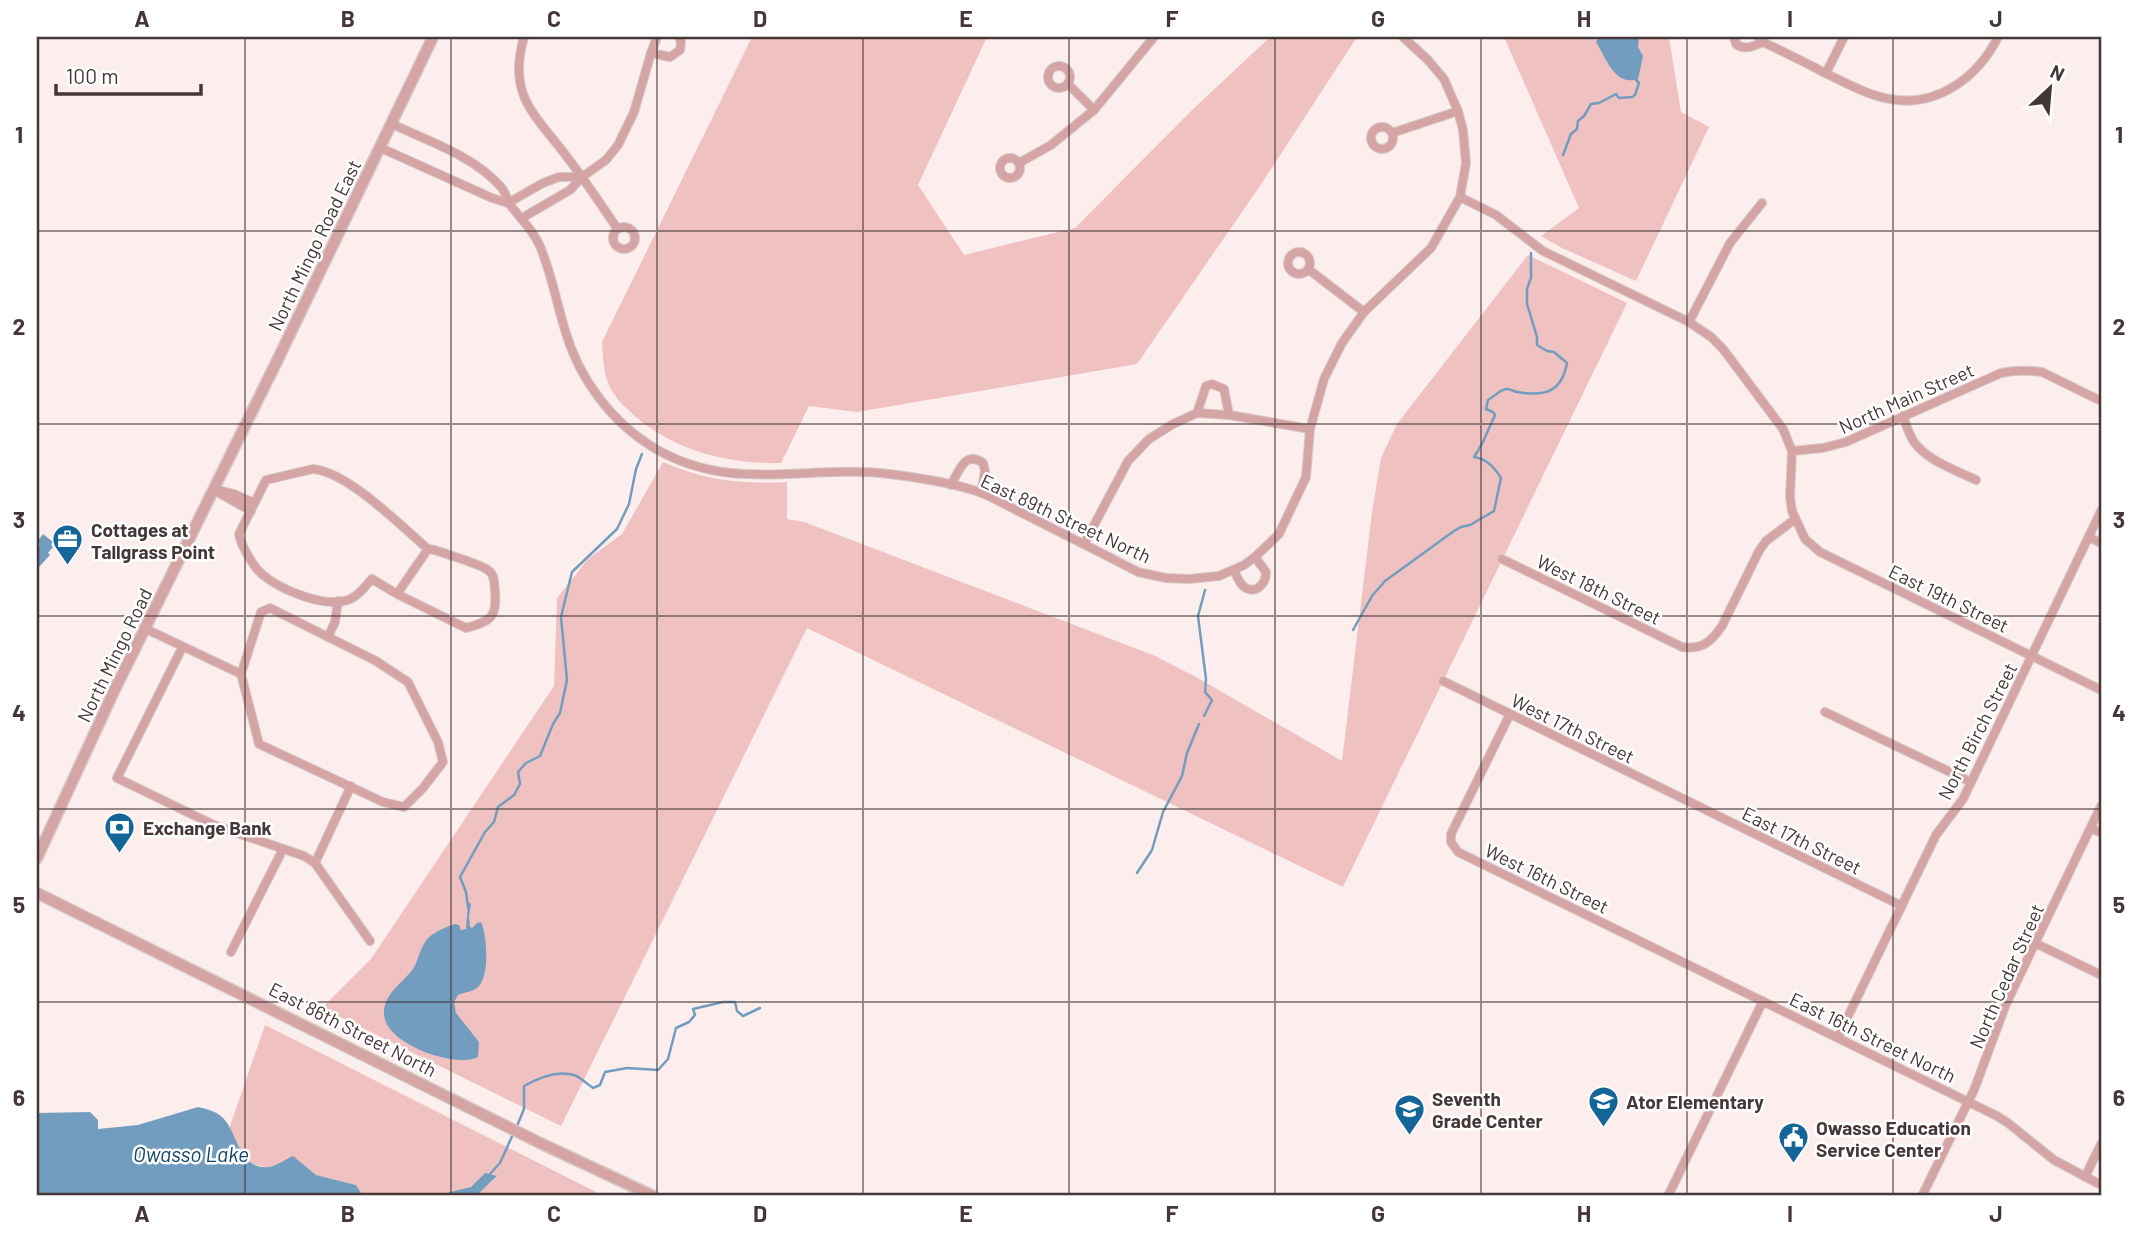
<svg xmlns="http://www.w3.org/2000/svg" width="2138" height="1233" font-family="Barlow,sans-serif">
	<rect width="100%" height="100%" fill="#fdeeee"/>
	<g fill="#efc1c1">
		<path d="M 752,37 L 987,37 L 918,185 L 964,255 L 1075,228 L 1192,110 L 1270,37 L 1357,37 L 1260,186 L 1137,364 L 857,412 L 809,406 L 781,463 C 729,464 677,452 636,417 C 624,406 612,396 607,380 C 603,369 603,354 602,342 Z"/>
		<polygon points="1504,37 1669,37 1681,112 1709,127 1636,281 1562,248 1541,236 1579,208"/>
		<path d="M 1528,255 L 1627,303 L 1343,887 L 807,628 L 561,1126 L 322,1008 L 371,959 L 554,686 L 557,598 L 588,559 L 622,534 L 663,462 C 707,481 740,484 787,482 L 787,519 L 804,522 L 828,531 L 1153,655 L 1196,677 L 1342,761 L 1372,512 L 1381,458 L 1397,424 Z"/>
		<polygon points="265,1025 604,1196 476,1196 497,1177 457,1192 434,1196 363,1196 356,1185 316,1175 305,1167 269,1168 252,1164 242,1154 229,1129"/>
	</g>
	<g fill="#729dbf">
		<path d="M 1599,37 L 1639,37 L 1638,47 L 1643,56 L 1638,79 C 1615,87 1606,58 1596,42 Z"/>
		<polygon points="43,534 53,542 51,545 53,547 48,553 50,555 38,568 37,548 40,544 37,542"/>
		<path d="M 468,902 L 471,904 L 469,916 L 470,927 L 472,928 L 477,923 L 481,922 C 487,934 490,977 478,987 C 473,992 464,992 458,995 L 454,1002 L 456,1013 L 479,1042 L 478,1057 C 457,1069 383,1044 384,1013 C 384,993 403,983 413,969 C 418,961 419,952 424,944 C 429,933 444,928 455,924 L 459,925 L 461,930 L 466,929 Z"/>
		<path d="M 198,1107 C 207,1109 216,1111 223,1118 C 238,1133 239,1170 268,1167 C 275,1167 286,1159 293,1156 L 316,1175 L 356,1185 L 363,1196 L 37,1196 L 37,1113 L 90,1112 L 98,1120 L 98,1129 L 138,1125 Z"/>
		<polygon points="485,1173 497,1176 476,1196 434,1196 471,1187"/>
	</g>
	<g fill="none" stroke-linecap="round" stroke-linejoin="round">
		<g stroke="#729dbf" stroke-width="2.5">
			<polyline points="1563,155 1571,134 1577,129 1578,121 1584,116 1591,104 1599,103 1616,94 1619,98 1632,97 1635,95 1639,83 1636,80"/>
			<path d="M 1353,630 L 1372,596 L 1385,581 L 1454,531 L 1461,527 L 1470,525 L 1494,511 L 1501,478 C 1494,467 1487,459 1474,457 L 1482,444 L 1495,415 L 1493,412 L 1486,409 L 1488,400 C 1494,397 1500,389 1507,389 C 1511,389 1514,392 1518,392 C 1546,397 1562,391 1567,363 L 1554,352 L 1547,351 L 1537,345 L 1537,337 L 1527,304 L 1527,289 L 1531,278 L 1531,253"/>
			<polyline points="1204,716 1212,700 1205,692 1206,679 1198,616 1205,590"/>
			<polyline points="1137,873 1152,850 1163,812 1182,776 1187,753 1199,724"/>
			<polyline points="468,907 466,892 460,877 485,832 494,822 498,807 514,795 520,784 518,772 526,763 540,756 553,724 560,713 567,680 561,617 572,572 617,529 629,504 636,469 642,454"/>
			<path d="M 517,1126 L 524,1109 L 524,1086 C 538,1078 557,1070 574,1075 C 580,1077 587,1084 593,1088 L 600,1085 L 605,1072 L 627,1068 L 658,1070 L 668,1059 L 676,1028 L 689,1022 L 695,1015 L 693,1009 L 723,1002 L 735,1002 L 737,1011 L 743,1016 L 760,1008"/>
			<polyline points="489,1175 500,1163 514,1132"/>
		</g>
		<defs>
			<g id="minor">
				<path d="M 524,37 C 507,96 535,114 567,157 C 585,180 601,205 617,228"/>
				<polyline points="657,37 651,53 670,57 680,50 681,42 679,37"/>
				<path d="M 1734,37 L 1736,44 C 1745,51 1753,46 1763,42"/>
				<path d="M 1758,37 L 1763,42 C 1784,52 1805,62 1825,73 C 1846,83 1867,95 1890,99 C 1937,108 1978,77 1998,37"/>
				<circle cx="1059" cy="77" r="11"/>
				<polyline points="1826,73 1844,37"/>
				<polyline points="1068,84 1094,110"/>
				<path d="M 392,124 C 428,141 474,156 501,187 C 506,192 506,200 511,206 C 520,218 532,229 539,244 C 551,271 556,301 565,330 C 579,379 612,423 656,449 C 734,494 806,464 889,474 C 916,477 958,484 982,493 C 1000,501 1017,511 1034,519 C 1069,537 1104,554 1138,572 L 1166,578 L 1189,579 L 1219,576 L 1244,565 L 1255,557 L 1279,534 L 1306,477 L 1310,429 L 1324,379 L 1342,343 L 1364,312 L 1431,248 L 1460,197 L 1466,163 L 1463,130 L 1458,111 L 1444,79 L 1428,60 L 1403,37"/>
				<circle cx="1382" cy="138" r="11"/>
				<polyline points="1392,133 1458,111"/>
				<polyline points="381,148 492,198 508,203"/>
				<circle cx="1010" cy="168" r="10"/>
				<polyline points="1019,163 1051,145 1094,110 1154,37"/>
				<polyline points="1460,197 1496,215 1543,251 1689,322 1711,337 1723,349 1783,429 1792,451 1790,497 1792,511 1805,539 1820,552 2101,690"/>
				<polyline points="508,203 543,183 559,177 582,177"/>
				<polyline points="522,218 570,190 582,177 606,160 618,145 634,112 651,53"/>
				<circle cx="624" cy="238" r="11"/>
				<circle cx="1299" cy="263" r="11"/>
				<polyline points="1308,269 1364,312"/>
				<polyline points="1689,322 1730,243 1762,203"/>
				<polyline points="1197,413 1206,386 1212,384 1224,389 1229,415"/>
				<path d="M 1903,416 C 1906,424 1909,435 1914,442 C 1928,461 1955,470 1976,480"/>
				<path d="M 1792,451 L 1823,448 L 1846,442 L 2001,373 C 2015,370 2027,370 2042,372 L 2101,401"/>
				<path d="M 951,485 C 959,471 965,450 983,463 L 985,471 L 981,493"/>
				<polyline points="214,489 234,494 254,503"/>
				<polyline points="219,493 251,511"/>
				<polyline points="2089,537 2101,543"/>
				<polyline points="1084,544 1128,461 1149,439 1173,424 1197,413 1229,415 1310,429"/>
				<path d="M 1502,559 L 1682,647 C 1702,650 1711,642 1722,626 L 1759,551 L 1766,541 L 1794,520"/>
				<path d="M 1234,570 C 1236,575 1239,582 1243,586 C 1255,596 1266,584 1266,572 L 1255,557"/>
				<path d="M 397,594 L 466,628 C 491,621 497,618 495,591 C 494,583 495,575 488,570 C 478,563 448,555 435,550 L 428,549 C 401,526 348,472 313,469 L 266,480 L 239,534 C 240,544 254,568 263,575 C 281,590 324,608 348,600 C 358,597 365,586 372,579 L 397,594 L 428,549"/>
				<polygon points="270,608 376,661 408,682 438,742 443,762 423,788 404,807 383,802 259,744 241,674 261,612"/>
				<polyline points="144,628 241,674"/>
				<polyline points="328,637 335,622 338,601"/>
				<polyline points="182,648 117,778 214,825 304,856 315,863 370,941"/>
				<polyline points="1443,681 1902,906"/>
				<polyline points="1825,712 1971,782"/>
				<polyline points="1510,714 1451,834 1451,842 1458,852 1997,1116 2008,1123 2054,1160 2101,1185"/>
				<polyline points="2091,828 2101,833"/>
				<polyline points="315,863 351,786"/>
				<polyline points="2035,943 2101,975"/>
				<polyline points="231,952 283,849"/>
				<polyline points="1838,1037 1936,835 1963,799 2101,511"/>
				<polyline points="2085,1177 2101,1144"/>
				<polyline points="1668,1196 1763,1001"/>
				<polyline points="1922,1196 1974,1090 2006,1004 2101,806"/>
			</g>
			<g id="tertiary">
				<polyline points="37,858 114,691 277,361 433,37"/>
				<polyline points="37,893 540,1143 653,1196"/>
			</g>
		</defs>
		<use href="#minor" stroke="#d8c9c9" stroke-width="10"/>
		<use href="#tertiary" stroke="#d8c9c9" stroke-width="13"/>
		<use href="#minor" stroke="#d5a4a5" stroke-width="8"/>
		<use href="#tertiary" stroke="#d5a4a5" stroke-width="10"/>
	</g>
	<path fill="none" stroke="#453737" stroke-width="2" stroke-opacity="0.55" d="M 245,37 L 245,1196M 451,37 L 451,1196M 657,37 L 657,1196M 863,37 L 863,1196M 1069,37 L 1069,1196M 1275,37 L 1275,1196M 1481,37 L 1481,1196M 1687,37 L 1687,1196M 1893,37 L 1893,1196M 37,231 L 2101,231M 37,424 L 2101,424M 37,616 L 2101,616M 37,809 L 2101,809M 37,1002 L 2101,1002"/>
	<defs>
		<symbol id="office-pin" viewBox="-11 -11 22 30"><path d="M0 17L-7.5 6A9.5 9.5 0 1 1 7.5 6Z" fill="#156698" stroke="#fff"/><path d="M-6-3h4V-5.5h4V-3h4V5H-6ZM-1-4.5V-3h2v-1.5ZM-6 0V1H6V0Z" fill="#fff"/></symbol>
		<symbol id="bank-pin" viewBox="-11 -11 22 30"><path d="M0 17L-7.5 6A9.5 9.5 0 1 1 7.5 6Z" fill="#156698" stroke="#fff"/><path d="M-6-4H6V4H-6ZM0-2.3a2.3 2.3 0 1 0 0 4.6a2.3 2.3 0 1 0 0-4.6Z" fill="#fff"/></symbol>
		<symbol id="school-pin" viewBox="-11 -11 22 30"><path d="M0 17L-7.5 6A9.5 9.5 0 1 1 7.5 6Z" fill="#156698" stroke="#fff"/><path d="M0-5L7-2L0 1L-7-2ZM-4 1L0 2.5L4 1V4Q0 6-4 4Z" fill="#fff"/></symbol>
		<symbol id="civic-pin" viewBox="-11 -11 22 30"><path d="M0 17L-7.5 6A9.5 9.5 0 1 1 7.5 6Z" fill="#156698" stroke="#fff"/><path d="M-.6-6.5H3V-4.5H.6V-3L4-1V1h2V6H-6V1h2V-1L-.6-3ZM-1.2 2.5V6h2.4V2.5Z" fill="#fff"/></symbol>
	</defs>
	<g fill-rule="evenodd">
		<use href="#office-pin" x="50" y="522" width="35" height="47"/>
		<use href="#bank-pin" x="102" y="810" width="35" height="47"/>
		<use href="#school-pin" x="1586" y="1084" width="35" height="47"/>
		<use href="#school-pin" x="1392" y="1092" width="35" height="47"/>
		<use href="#civic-pin" x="1776" y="1120" width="35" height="47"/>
	</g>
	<g text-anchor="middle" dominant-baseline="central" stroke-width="5" stroke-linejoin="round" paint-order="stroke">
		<g font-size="19" fill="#453737" stroke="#fff">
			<text transform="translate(314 245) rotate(-64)">North Mingo Road East</text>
			<text transform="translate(1906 398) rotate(-24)">North Main Street</text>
			<text transform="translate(1066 518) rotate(25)">East 89th Street North</text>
			<text transform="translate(1599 589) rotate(26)">West 18th Street</text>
			<text transform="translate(1949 598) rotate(26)">East 19th Street</text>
			<text transform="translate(114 655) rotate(-64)">North Mingo Road</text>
			<text transform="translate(1573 728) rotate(26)">West 17th Street</text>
			<text transform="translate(1977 731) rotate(-63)">North Birch Street</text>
			<text transform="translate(1802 840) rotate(26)">East 17th Street</text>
			<text transform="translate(1547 878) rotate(26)">West 16th Street</text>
			<text transform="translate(2006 976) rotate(-66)">North Cedar Street</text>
			<text transform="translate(353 1029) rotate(27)">East 86th Street North</text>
			<text transform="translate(1873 1037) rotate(26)">East 16th Street North</text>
		</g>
		<g font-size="19" font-weight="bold" fill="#453737" stroke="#fff" text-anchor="start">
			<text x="91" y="529">Cottages at<tspan x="91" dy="22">Tallgrass Point</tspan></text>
			<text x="143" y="827">Exchange Bank</text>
			<text x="1432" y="1098">Seventh<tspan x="1432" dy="22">Grade Center</tspan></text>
			<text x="1626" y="1101">Ator Elementary</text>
			<text x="1816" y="1127">Owasso Education<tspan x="1816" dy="22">Service Center</tspan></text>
		</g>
		<g font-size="21" font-style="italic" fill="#0f4466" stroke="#fff">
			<text x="191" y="1153">Owasso Lake</text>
		</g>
	</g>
	<rect width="2138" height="1233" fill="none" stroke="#ffffff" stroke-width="77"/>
	<g transform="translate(2050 88) rotate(26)" stroke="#ffffff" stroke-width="5" paint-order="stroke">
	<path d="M0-5L12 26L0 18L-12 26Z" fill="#453737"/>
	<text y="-10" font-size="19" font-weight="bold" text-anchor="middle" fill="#453737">N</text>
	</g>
	<path d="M56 84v10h145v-10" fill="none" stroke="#453737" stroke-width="3.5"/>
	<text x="66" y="84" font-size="21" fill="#453737" stroke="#ffffff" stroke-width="5" paint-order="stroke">100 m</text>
	<rect x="38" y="38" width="2062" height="1156" fill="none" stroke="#453737" stroke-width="2.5"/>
	<g font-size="23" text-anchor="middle" font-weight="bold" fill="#453737">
		<text x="142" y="27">A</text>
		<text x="348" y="27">B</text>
		<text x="554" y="27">C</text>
		<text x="760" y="27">D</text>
		<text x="966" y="27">E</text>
		<text x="1172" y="27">F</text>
		<text x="1378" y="27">G</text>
		<text x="1584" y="27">H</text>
		<text x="1790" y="27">I</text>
		<text x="1996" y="27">J</text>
		<text x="19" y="143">1</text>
		<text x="2119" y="143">1</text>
		<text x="19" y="335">2</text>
		<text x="2119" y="335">2</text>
		<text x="19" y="528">3</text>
		<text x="2119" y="528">3</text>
		<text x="19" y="721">4</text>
		<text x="2119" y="721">4</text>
		<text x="19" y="913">5</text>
		<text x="2119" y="913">5</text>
		<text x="19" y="1106">6</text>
		<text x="2119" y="1106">6</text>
		<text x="142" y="1222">A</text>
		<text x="348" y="1222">B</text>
		<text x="554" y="1222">C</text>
		<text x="760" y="1222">D</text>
		<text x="966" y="1222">E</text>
		<text x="1172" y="1222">F</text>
		<text x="1378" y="1222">G</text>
		<text x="1584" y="1222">H</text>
		<text x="1790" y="1222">I</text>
		<text x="1996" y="1222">J</text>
	</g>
</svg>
